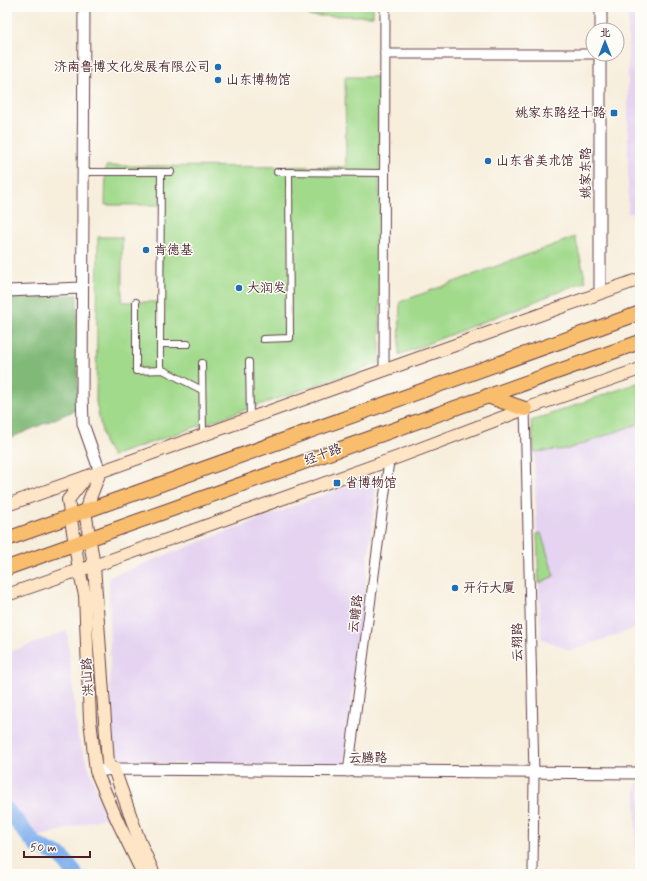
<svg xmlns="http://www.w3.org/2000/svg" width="647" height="881" font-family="Mynerve,'LXGW WenKai TC',sans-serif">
	<rect width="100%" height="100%" fill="#fdfcf7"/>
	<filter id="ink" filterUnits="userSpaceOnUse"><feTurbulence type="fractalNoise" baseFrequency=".025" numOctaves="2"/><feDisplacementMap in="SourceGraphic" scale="8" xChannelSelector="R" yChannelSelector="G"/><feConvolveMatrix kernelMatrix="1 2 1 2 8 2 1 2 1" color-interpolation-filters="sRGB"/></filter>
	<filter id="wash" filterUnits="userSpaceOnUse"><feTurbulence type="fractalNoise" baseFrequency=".012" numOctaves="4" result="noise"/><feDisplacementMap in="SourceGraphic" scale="16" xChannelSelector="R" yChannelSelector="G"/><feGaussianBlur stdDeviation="0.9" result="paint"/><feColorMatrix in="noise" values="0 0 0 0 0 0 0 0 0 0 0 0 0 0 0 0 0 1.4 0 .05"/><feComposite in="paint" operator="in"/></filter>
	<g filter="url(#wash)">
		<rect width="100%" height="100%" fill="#f7eedc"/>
		<g fill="#e5d3f1">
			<polygon points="628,7 640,7 640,210 628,214"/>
			<polygon points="640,423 640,627 570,651 541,638 534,452 568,449"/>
			<polygon points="378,474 344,767 111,762 109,577"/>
			<polygon points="67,631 78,738 107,817 25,841 7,823 7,653"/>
			<polygon points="636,783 640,783 640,874 635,874"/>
		</g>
		<g fill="#a2da8c" stroke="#767c5c">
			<rect x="309" y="7" width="64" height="9"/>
			<polygon points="345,77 379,77 380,363 112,456 104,442 96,402 98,237 122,237 122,302 161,302 162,205 105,205 106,166 346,167"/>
			<polygon points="575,237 586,281 399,355 400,302"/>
			<polygon points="640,382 640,423 568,449 534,452 531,421"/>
			<polygon points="541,533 554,576 539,583 537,534"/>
		</g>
		<polygon fill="#81ba78" stroke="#666c52" points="77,295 78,409 8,439 7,431 7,296"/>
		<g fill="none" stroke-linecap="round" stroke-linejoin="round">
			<polyline stroke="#82b1ed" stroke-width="16" points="7,810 36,845 61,856 75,874"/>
		</g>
	</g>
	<g filter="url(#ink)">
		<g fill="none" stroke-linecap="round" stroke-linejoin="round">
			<defs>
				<g id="pedestrian">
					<polyline points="83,172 171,172"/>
					<polyline points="161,172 160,344 188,344"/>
					<polyline points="277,172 385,173"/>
					<polyline points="136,302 136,371 163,370 202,390"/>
					<polyline points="263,339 290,338 289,172"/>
					<polyline points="249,362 250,418"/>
					<polyline points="202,363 203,435"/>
					<polyline points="160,370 160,344"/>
				</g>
				<g id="minor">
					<polyline points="385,54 600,54"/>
					<polyline points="384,370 385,7"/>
					<polyline points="525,409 534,773 533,874"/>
					<polyline points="348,772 389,461"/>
				</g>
				<g id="tertiary">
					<polyline points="84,7 82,393 83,424 100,472"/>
					<polyline points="601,30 601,7"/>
					<polyline points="7,291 82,288"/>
					<polyline points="600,293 600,54"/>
					<polyline points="96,771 114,769 640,773"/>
				</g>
				<g id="secondary">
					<polyline points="100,472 85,511 94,566 108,763 114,769 139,840 154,874"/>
					<polyline points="86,477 68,500 79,570 85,595 90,720 96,771 117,820 143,874"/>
					<polyline points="7,505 640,279"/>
					<polyline points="7,595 79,570 94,566 401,456 525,409 640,369"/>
				</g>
				<g id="trunk">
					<polyline points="487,396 525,409"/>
					<polyline points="7,539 640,313"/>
					<polyline points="7,568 640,342"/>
				</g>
			</defs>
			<use href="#pedestrian" stroke="#643e46" stroke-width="8"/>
			<use href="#minor" stroke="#643e46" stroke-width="11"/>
			<use href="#tertiary" stroke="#643e46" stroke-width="13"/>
			<use href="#secondary" stroke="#643e46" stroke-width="14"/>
			<use href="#trunk" stroke="#643e46" stroke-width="16"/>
			<use href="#pedestrian" stroke="#fff" stroke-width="6"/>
			<use href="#minor" stroke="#fff" stroke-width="9"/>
			<use href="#tertiary" stroke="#fff" stroke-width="11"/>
			<use href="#secondary" stroke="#fde5c5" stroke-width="12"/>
			<use href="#trunk" stroke="#f9be6d" stroke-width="14"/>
		</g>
	</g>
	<g fill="#1f6fb2" stroke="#fdfcf7" stroke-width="1.5">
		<circle cx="218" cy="67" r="4"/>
		<circle cx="218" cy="80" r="4"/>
		<rect x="610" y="109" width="8" height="8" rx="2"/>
		<circle cx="488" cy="161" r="4"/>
		<circle cx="146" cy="250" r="4"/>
		<circle cx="239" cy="288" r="4"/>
		<rect x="333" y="479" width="8" height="8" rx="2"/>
		<circle cx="455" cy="588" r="4"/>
	</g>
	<g text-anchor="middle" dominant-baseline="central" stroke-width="3" stroke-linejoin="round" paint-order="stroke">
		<g font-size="13" fill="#4a1f2b" stroke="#fdfcf7" text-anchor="start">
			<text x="210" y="67" text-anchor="end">济南鲁博文化发展有限公司</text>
			<text x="226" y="80">山东博物馆</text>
			<text x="606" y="113" text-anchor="end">姚家东路经十路</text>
			<text x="496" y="161">山东省美术馆</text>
			<text x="154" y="250">肯德基</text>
			<text x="247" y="288">大润发</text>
			<text x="345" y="483">省博物馆</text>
			<text x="463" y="588">开行大厦</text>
		</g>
		<g font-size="13" fill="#4a1f2b" stroke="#fdfcf7">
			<text transform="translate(586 173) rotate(-90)">姚家东路</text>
			<text transform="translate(323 455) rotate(-20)">经十路</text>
			<text transform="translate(356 614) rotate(-83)">云瞻路</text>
			<text transform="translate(518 642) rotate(-91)">云翔路</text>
			<text transform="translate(88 677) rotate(-93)">洪山路</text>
			<text x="368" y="758">云腾路</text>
		</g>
	</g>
	<rect width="647" height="881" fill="none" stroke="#fdfcf7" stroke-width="24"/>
	<g transform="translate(605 42)"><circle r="19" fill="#fdfcf7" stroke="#b5a4a5"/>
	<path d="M0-3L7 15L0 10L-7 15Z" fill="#1f6fb2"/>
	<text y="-6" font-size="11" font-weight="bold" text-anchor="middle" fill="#4a1f2b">北</text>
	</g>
	<path d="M24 851v6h66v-6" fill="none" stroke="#4a1f2b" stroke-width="2"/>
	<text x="30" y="851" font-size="12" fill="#4a1f2b" stroke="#fdfcf7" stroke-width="3" paint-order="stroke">50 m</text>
</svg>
